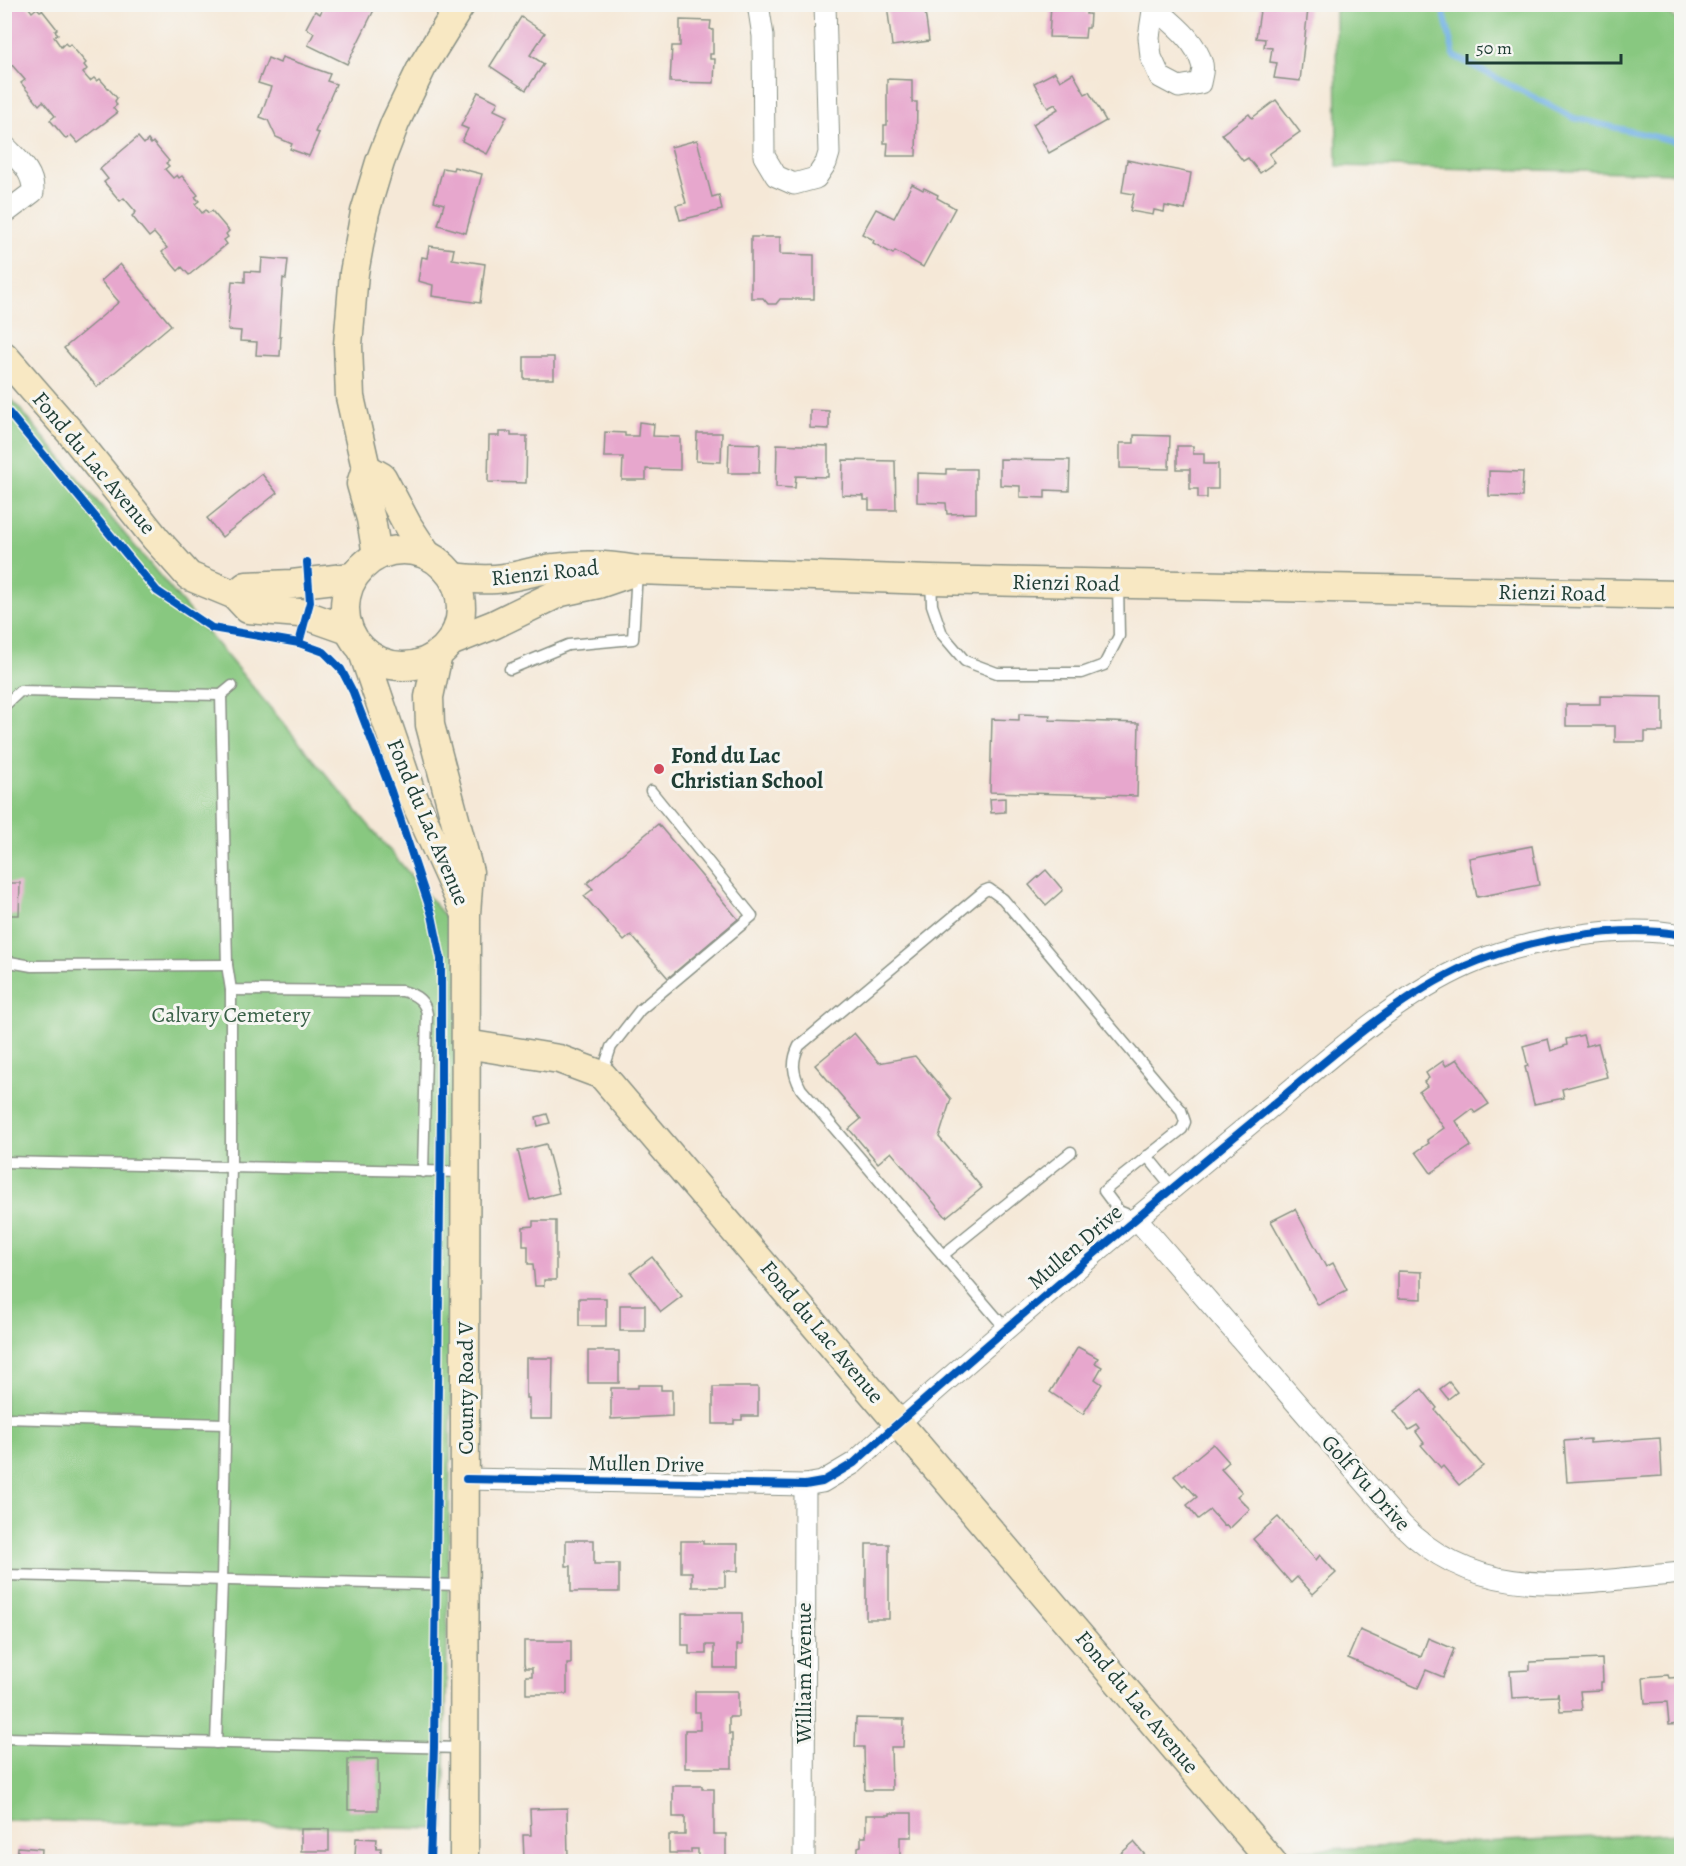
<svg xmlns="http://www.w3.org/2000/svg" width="1686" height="1866" font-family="Alegreya,serif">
	<rect width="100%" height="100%" fill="#f6f6f2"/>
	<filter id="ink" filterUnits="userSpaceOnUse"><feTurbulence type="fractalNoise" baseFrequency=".0167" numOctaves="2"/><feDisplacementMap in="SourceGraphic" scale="12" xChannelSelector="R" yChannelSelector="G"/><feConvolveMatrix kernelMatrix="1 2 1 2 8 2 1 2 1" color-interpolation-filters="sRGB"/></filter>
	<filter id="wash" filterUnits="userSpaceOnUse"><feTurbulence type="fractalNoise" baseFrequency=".008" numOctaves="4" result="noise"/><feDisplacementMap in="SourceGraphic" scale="24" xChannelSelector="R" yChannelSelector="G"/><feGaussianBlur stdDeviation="1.35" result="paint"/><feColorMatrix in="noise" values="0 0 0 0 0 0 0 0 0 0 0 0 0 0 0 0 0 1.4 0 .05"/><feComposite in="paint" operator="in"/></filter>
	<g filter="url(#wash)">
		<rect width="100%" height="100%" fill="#f5e8d7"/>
		<g fill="#88c880" stroke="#54825a" stroke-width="1.5">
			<polygon points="1336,5 1655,5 1681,23 1681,173 1337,166"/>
			<polygon points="4,390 459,933 444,1829 5,1820"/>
			<polygon points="1682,1833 1681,1862 1272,1862 1264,1852"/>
		</g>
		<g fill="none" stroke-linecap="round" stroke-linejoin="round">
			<polyline stroke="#71b1e4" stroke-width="6" points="1442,4 1454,56 1574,118 1682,143"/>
		</g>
		<g id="blocks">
			<g fill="#e7a7cd">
				<polygon points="4,4 26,4 32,12 37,8 40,11 42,10 57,29 55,31 58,34 54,37 61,47 65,43 68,46 70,44 86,63 84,65 87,69 83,73 90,81 94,78 97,81 100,79 117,98 115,101 117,105 113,108 117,113 78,143 71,135 66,139 50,120 55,116 43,101 39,105 21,83 25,80 12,65 8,69 4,64"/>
				<polygon points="325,4 377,4 347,64 308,45 314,33 306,28 315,11 320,14"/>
				<polygon points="887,4 924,4 929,41 892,46"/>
				<polygon points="1051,4 1087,4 1086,14 1090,14 1089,28 1086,28 1085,38 1049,37"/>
				<polygon points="1261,4 1277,4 1308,9 1300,81 1274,78 1277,63 1270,62 1272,48 1264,47 1265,39 1256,38"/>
				<polygon points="521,17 545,33 530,55 544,64 526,90 490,66"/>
				<polygon points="680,20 711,21 710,29 713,30 713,54 710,54 710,59 715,59 714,83 670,82 672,46 680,46"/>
				<polygon points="282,57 330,74 327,81 336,84 315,132 319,133 309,156 290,149 292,144 276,137 268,120 260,117 271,87 258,83 268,58 280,63"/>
				<polygon points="1055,72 1060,81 1073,73 1085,94 1089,92 1106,121 1049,153 1033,124 1058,109 1055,104 1048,108 1034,83"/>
				<polygon points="887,79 912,80 912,102 917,102 916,156 887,156 888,143 884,143 884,125 887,125"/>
				<polygon points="478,92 498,102 494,110 507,116 487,154 462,141 468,129 461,126"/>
				<polygon points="1276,100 1300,132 1269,154 1275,162 1260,173 1248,158 1243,161 1222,134 1249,114 1252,118"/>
				<polygon points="138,137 144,144 148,140 151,144 153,142 169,161 166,163 169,166 165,169 173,178 177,175 179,178 182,176 198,195 195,197 199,201 195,204 202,213 206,210 208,213 212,211 229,231 226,234 228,237 224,240 227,244 189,275 182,267 178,271 162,252 167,248 154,233 149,237 132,216 136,212 124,198 120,201 104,182 108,179 100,169"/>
				<polygon points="697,140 712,197 719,195 722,210 680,220 676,205 686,203 671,147"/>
				<polygon points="1127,160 1191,173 1185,210 1165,206 1164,212 1154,210 1153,215 1130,211 1134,194 1122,192"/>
				<polygon points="454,167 482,174 466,233 438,225 444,204 434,201 443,168 453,170"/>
				<polygon points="912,184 923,190 924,188 938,195 937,198 955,208 923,267 895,251 893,254 873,243 874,240 862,234 876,209 894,218"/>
				<polygon points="751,237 780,237 780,254 814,255 814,299 780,299 776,304 768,304 763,298 751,298"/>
				<polygon points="429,246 454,249 452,259 485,264 480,303 432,296 433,285 418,281 422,257 427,258"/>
				<polygon points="262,258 288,260 286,279 283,278 279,337 281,337 280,356 256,355 257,342 240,341 241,331 228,330 232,281 245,282 245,271 261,272"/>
				<polygon points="120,264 171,325 97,387 64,348 119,302 101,281"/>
				<rect x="524" y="357" width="30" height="22"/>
				<polygon points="810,410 829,411 829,429 810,428"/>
				<polygon points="639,422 654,424 653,436 680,437 680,470 646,469 646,480 622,480 623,457 604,457 605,432 625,433 625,436 638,436"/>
				<polygon points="499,432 511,432 511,436 527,436 526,483 488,482 489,436 499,436"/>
				<polygon points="697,433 722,433 721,462 696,461"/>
				<polygon points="1134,435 1170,436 1169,469 1120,468 1120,443 1134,443"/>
				<polygon points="729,443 760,444 759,473 728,473"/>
				<polygon points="777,444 828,446 828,477 796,476 795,488 776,487"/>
				<polygon points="1177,446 1193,446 1193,454 1204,454 1204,464 1218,464 1218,489 1207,489 1207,498 1198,498 1198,489 1190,489 1190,469 1177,469"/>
				<polygon points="1000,459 1070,460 1069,491 1045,490 1045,498 1020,497 1020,486 1000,485"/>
				<polygon points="843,460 895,461 896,510 869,510 869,500 864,500 864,496 842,495"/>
				<polygon points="946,469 976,469 976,513 947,514 946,503 917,502 917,473 946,474"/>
				<polygon points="1489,471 1523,472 1522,497 1489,496"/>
				<polygon points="262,474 277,493 222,537 207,518"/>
				<polygon points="1600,696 1663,697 1663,732 1645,732 1645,742 1615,742 1615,726 1566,726 1566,704 1600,704"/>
				<polygon points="1019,714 1050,715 1049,720 1139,723 1137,796 990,792 992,719 1019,720"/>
				<polygon points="1005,798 1005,812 991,813 990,799"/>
				<polygon points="658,824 738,919 668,978 631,935 624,941 584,896 593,889 587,883"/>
				<polygon points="1532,846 1539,885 1477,897 1469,858"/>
				<polygon points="1046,870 1063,890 1046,905 1029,885"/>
				<polygon points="4,883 20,883 19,915 4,915"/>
				<polygon points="854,1033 879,1063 915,1056 951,1099 939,1137 982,1188 946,1217 891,1152 878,1163 849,1129 861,1119 815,1065"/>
				<polygon points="1583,1035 1586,1046 1598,1043 1607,1077 1562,1089 1564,1098 1534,1104 1525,1067 1528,1066 1523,1046 1548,1039 1551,1051 1567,1045 1566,1039"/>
				<polygon points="1457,1059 1489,1104 1475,1113 1472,1109 1456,1121 1471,1146 1431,1173 1416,1152 1429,1143 1427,1140 1444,1128 1419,1092 1427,1086 1424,1082 1429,1078 1426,1073 1443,1061 1446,1066"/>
				<polygon points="547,1114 550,1123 538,1126 536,1117"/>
				<polygon points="546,1144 559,1193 530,1200 518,1151"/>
				<polygon points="1295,1209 1326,1267 1333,1263 1347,1290 1318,1305 1271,1221"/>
				<polygon points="533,1221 556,1221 556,1280 544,1280 544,1286 535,1286 533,1264 528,1264 528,1246 523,1246 523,1227 533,1226"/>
				<polygon points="652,1257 682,1296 661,1312 631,1273"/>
				<polygon points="1398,1271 1422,1272 1422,1299 1398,1298"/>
				<rect x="579" y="1298" width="27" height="28"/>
				<rect x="620" y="1305" width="25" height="26"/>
				<polygon points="1078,1347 1098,1358 1095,1363 1102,1367 1095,1379 1102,1384 1083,1414 1050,1392"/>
				<rect x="588" y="1351" width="31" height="32"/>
				<polygon points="526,1358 553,1358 552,1419 529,1419 529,1398 526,1398"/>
				<polygon points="1449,1382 1457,1392 1448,1399 1440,1389"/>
				<polygon points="638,1385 661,1385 661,1390 672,1390 672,1416 611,1419 611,1388 638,1388"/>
				<polygon points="713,1387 758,1387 758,1416 742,1416 742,1420 734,1420 734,1424 713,1424"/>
				<polygon points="1422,1389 1437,1408 1435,1410 1483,1466 1459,1485 1443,1466 1441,1468 1421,1445 1424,1443 1416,1432 1420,1429 1417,1425 1409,1430 1394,1411"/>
				<polygon points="1660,1438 1662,1476 1567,1482 1564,1441 1590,1439 1590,1443"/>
				<polygon points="1213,1444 1229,1462 1221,1469 1242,1492 1237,1496 1250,1509 1229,1529 1226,1525 1224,1526 1210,1510 1198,1519 1187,1505 1197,1497 1185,1484 1183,1486 1174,1476"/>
				<polygon points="1278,1517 1316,1560 1320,1555 1336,1573 1313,1594 1297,1577 1291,1583 1253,1539"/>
				<polygon points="566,1540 594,1540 594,1564 619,1564 619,1592 571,1592 571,1566 566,1566"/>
				<polygon points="681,1541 703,1541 703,1544 738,1544 738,1571 725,1571 725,1587 692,1587 692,1572 681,1572"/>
				<rect x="866" y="1544" width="23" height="75"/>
				<polygon points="682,1613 742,1613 742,1645 737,1645 737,1668 714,1668 714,1645 706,1645 706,1654 689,1654 689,1645 682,1645"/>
				<polygon points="1360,1630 1421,1657 1428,1638 1454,1649 1443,1677 1426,1670 1418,1688 1348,1658"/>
				<polygon points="524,1641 571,1641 571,1664 567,1664 567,1694 526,1694 526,1676 532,1676 532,1668 525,1668 524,1664"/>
				<polygon points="1602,1659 1603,1682 1601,1682 1601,1690 1580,1691 1582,1710 1560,1711 1558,1692 1557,1696 1512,1698 1510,1671 1530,1670 1530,1662"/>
				<polygon points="1668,1675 1669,1678 1682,1677 1682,1724 1669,1725 1667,1702 1645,1703 1643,1677"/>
				<polygon points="695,1691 738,1691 738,1717 729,1717 729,1734 732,1734 732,1768 685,1768 685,1730 700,1730 700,1712 695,1712"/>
				<polygon points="856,1718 904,1719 903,1747 891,1747 892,1790 865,1790 864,1747 855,1747"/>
				<rect x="348" y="1759" width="30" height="51"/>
				<polygon points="673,1786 702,1786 702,1789 714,1789 714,1834 726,1834 726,1862 698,1862 698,1849 691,1849 691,1853 669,1853 669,1835 685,1835 685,1817 673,1817"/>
				<polygon points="567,1808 568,1858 524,1859 523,1835 531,1835 530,1809"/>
				<polygon points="890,1813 912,1813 912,1837 900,1837 900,1862 858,1862 858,1847 861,1846 861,1837 866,1837 866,1815 890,1815"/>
				<rect x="301" y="1829" width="28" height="22"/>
				<polygon points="356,1838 377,1839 376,1848 381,1848 380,1862 359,1862 359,1857 355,1857"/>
				<polygon points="1134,1842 1145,1855 1137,1862 1111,1862"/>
				<polygon points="18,1847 42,1849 41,1862 17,1862"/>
			</g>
		</g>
	</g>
	<g filter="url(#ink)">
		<use href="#blocks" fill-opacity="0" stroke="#8a9286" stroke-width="1.5"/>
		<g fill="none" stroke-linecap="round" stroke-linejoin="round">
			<defs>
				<g id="lane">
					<polyline points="931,580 932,605 942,634 965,661 997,673 1082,673 1104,665 1119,636 1118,585"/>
					<polyline points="510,669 568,645 633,639 637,571"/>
					<path d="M 232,686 L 221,695 L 227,965 L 231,990 L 402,991 C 415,994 425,1000 427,1014 L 423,1172"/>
					<polyline points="4,706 20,691 221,695"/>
					<polyline points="4,961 32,966 227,965"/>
					<polyline points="602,1074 611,1047 640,1010 752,916 651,791"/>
					<polyline points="1147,1156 1173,1188"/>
					<polyline points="4,1162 231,1167 231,990"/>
					<polyline points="943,1255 1071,1152"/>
					<path d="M 1006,1329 L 801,1089 C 793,1074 791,1062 799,1046 L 984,891 L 989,889 L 1003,899 L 1181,1110 L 1185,1122 L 1182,1129 L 1104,1191 L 1119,1211 L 1136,1218"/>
					<polyline points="4,1418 225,1424"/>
					<polyline points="4,1575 462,1585"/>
					<polyline points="4,1738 463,1748"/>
					<polyline points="216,1743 222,1581 231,1167 465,1172"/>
				</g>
				<g id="street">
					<polyline points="758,4 763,36 764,156 776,176 794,184 816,178 826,163 829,153 825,4"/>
					<path d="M 1154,7 C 1171,22 1196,40 1202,64 C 1204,69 1201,77 1200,83 L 1179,87 L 1160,77 L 1151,57 L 1149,37 L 1154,4"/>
					<path d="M 4,145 C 18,160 34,171 33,192 L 4,214"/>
					<path d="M 1136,1218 L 1402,1525 C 1483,1607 1580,1581 1682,1573"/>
					<path d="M 466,1479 L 805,1485 L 822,1482 L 854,1463 C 983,1346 1117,1234 1251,1123 C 1318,1069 1389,1000 1468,965 C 1525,940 1620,923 1682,935"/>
					<polyline points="804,1862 805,1485"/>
				</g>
				<g id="secondary">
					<polyline points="4,356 71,433 156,539 189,576 235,595 248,609 300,613 348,630"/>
					<polyline points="366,468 382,477 408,526 427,555"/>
					<circle cx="403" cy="608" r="58"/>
					<polyline points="377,555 371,519 361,484 366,468 350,397 348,345 354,273 365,212 380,162 395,123 422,67 461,4"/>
					<path d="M 453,577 C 469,579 487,581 504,578 C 520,576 537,570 554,568 C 581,564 610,565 637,570 L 931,580 L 1682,595"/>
					<polyline points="235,595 246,586 292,584 352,577"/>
					<polyline points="450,642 493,625 561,592 598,584 627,574"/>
					<polyline points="363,652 410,790 465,912"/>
					<polyline points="438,654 429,697 430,725 469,872 466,914 464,1862"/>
					<polyline points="466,1044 559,1059 602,1075 1272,1862"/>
				</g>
			</defs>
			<use href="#lane" stroke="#8a9286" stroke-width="13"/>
			<use href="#street" stroke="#8a9286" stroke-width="23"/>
			<use href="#secondary" stroke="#8a9286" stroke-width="31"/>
			<use href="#lane" stroke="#fff" stroke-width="10"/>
			<use href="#street" stroke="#fff" stroke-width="21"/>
			<use href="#secondary" stroke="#f8e8c3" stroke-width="28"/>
			<defs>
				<g id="cycleway">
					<polyline points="4,407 157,591 212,628 299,643 324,652 341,669 353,692 391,791 432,915 441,959 441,1110 434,1747 430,1862"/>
					<polyline points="299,643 310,602 307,562"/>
					<path d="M 466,1479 L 805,1485 L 822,1482 L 854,1463 C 983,1346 1117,1234 1251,1123 C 1318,1069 1389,1000 1468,965 C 1525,940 1620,923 1682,935"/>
				</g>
			</defs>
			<use href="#cycleway" stroke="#f6f6f2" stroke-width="11"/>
			<use href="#cycleway" stroke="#0057b8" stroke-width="8"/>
		</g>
	</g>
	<circle fill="#d1495b" stroke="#f6f6f2" stroke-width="2" cx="659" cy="769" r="6"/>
	<g text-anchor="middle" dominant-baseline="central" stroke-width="6" stroke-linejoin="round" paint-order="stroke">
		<g font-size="22" fill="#1f3d34" stroke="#f6f6f2">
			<text transform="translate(94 463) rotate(50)">Fond du Lac Avenue</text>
			<text transform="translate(545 573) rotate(-6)">Rienzi Road</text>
			<text transform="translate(1066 583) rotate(1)">Rienzi Road</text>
			<text transform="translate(1552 593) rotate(1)">Rienzi Road</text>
			<text transform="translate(428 822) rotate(67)">Fond du Lac Avenue</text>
			<text transform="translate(1075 1247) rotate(-41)">Mullen Drive</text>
			<text transform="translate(822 1332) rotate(50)">Fond du Lac Avenue</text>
			<text transform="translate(466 1388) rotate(-90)">County Road V</text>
			<text transform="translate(646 1464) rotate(1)">Mullen Drive</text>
			<text transform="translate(1366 1483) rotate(48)">Golf Vu Drive</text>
			<text transform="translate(804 1673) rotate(-90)">William Avenue</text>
			<text transform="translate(1137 1702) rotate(50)">Fond du Lac Avenue</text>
		</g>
		<g font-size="22" font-weight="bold" fill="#1f3d34" stroke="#f6f6f2" text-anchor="start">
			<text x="671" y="756">Fond du Lac<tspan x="671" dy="25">Christian School</tspan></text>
		</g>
		<g font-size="22" fill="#396047" stroke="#f6f6f2">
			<text x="231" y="1015">Calvary Cemetery</text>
		</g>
	</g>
	<rect width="1686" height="1866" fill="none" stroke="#f6f6f2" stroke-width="24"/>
	<path d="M1467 54v9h154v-9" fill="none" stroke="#1f3d34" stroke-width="3"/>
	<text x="1476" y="54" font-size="18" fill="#1f3d34" stroke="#f6f6f2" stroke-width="4.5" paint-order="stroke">50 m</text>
</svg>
